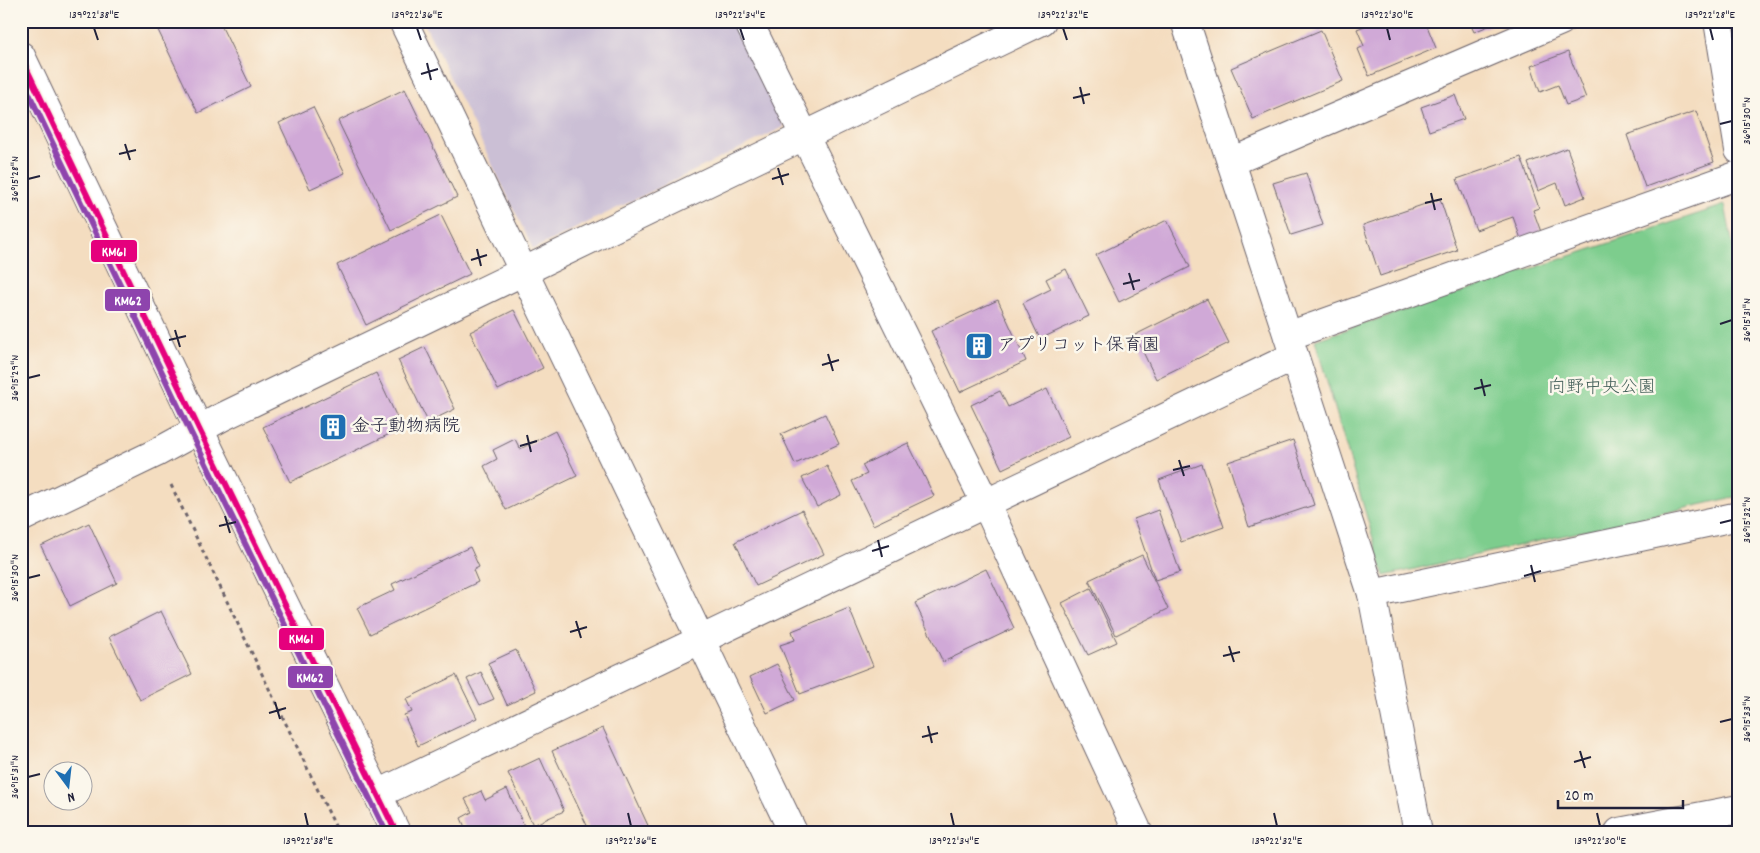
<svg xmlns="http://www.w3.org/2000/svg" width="1760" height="853" font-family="Dekko,'Klee One',sans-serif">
	<rect width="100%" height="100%" fill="#fbf7ec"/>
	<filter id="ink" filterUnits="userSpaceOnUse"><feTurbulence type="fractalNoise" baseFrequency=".02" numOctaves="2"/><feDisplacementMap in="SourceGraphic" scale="10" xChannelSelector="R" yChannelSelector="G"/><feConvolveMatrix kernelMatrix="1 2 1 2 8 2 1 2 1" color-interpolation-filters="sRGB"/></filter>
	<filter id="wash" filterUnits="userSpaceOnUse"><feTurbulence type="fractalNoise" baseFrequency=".0096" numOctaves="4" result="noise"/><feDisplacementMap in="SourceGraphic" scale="20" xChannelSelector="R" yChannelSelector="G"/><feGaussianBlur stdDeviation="1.12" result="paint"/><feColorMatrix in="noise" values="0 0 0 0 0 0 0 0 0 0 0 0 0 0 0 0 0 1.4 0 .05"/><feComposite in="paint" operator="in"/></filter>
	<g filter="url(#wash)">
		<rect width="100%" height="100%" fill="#f4ddc0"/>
		<polygon fill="#cbbfd5" points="423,21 733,21 784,127 533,249"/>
		<polygon fill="#7dcd8d" stroke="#507864" points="1725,205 1739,277 1739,496 1384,576 1315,340"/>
		<g id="blocks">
			<g fill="#d0a9d7">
				<polygon points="171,21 219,21 251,87 198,113 157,28"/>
				<polygon points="1377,21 1425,21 1436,48 1369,76 1358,49 1364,46 1357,29"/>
				<polygon points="1469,21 1500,21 1474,32"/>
				<polygon points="1321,30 1343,81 1253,119 1231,68"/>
				<polygon points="1568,52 1586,98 1566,105 1558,85 1540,92 1531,66"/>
				<polygon points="405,89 457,197 391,230 338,121"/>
				<polygon points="1455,95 1464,119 1429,131 1421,107"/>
				<polygon points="313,107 345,173 310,189 279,123"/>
				<polygon points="1696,111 1714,162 1645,187 1627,135"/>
				<polygon points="1567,148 1585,197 1565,205 1557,183 1538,191 1528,163"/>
				<polygon points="1521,157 1539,208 1533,210 1541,232 1521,239 1513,217 1476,230 1457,179"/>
				<polygon points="1306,173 1323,225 1291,235 1273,183"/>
				<polygon points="1440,199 1457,250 1380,276 1363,225"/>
				<polygon points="441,215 470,274 366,325 337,265"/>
				<polygon points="1167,220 1190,267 1119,302 1096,255"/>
				<polygon points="1066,269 1089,316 1040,339 1023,303 1051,289 1046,279"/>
				<polygon points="1207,299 1229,343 1156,379 1135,335"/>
				<polygon points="998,300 1026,361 960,392 931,331"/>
				<polygon points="514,310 543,368 498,390 470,332"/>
				<polygon points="425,347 455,409 428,422 398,360"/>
				<polygon points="376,373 402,428 290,482 263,427"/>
				<polygon points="1047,389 1069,437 1002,469 971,405 1000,391 1008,407"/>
				<polygon points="825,414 839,444 795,464 781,434"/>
				<polygon points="555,431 577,476 506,510 484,466 497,459 493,450 515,439 520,449"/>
				<polygon points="1293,440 1314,505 1249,527 1228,462"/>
				<polygon points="908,443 934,496 873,525 852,481 867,474 862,465"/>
				<polygon points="1202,464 1224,527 1181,542 1159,480"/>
				<polygon points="827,466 841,495 817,507 802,478"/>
				<polygon points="802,510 824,554 756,586 735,542"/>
				<polygon points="1158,510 1180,572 1155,580 1134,519"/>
				<polygon points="89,523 117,583 70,606 41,546"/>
				<polygon points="470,547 479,567 473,570 478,582 370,634 357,608 395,590 392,584"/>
				<polygon points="1142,555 1168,609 1116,635 1089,580"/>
				<polygon points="986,569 1014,628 943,662 915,603"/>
				<polygon points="1091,588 1117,642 1088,655 1062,603"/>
				<polygon points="849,608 873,666 800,694 780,645 795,640 792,631"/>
				<polygon points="161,611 192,674 140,700 109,637"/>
				<polygon points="516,650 536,691 507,705 488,663"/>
				<polygon points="777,664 795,700 767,713 750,677"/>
				<polygon points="481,672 494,699 480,705 467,679"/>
				<polygon points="456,675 477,718 418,746 404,715 412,712 406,699"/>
				<polygon points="603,728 651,832 590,832 552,751"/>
				<polygon points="540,758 564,811 533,825 508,773"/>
				<polygon points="507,789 525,828 518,832 467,832 461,818 472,812 465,799 481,791 485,800"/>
			</g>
		</g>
	</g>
	<g filter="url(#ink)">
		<use href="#blocks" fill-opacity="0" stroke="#6c636a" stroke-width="1"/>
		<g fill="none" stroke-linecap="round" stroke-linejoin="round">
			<defs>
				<g id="minor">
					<polyline points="403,21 793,832"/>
					<polyline points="748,21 986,504 1138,832"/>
					<polyline points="1185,21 1372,594 1418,832"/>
					<polyline points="1718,21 1739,150"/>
					<polyline points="1231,162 1561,21"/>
					<polyline points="1288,336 1739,175"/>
					<polyline points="21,518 156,453 220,418 1042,21"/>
					<polyline points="1372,594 1739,516"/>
					<polyline points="378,794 1294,356"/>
					<polyline points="1619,832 1739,809"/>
				</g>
				<polyline id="highway" points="21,56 199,429 396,832"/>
			</defs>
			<use href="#minor" stroke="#6c636a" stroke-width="30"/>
			<use href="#highway" stroke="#6c636a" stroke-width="30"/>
			<polyline stroke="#6c636a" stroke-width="3" stroke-dasharray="4 4" stroke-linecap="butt" points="171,485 338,832"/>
			<use href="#minor" stroke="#fff" stroke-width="28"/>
			<use href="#highway" stroke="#fff" stroke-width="28"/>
			<defs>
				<polyline id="bus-1" points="21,57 199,429 396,832"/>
				<polyline id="bus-2" points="21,77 191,433 386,832"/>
			</defs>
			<use href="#bus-1" stroke="#fbf7ec" stroke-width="10"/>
			<use href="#bus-2" stroke="#fbf7ec" stroke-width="10"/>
			<use href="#bus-1" stroke="#e5007d" stroke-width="6"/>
			<use href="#bus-2" stroke="#8e44ad" stroke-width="6"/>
		</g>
	</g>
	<path fill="none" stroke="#22223b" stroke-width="2" d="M 94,28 L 98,40M 417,28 L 421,40M 740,28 L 744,40M 1063,28 L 1067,40M 1387,28 L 1390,40M 1710,28 L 1713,40M 427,63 L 431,80M 421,74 L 438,69M 1080,87 L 1084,104M 1073,98 L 1090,94M 1720,124 L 1732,121M 125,144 L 130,160M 119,154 L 136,150M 778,168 L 783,185M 28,179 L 40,176M 772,179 L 789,174M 1431,193 L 1435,210M 1425,203 L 1442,199M 477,249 L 481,266M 471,260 L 487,255M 1129,273 L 1134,290M 1123,284 L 1140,280M 1720,324 L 1732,320M 175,330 L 180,347M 169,340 L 186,336M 828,354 L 833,371M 822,365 L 839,360M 28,378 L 40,375M 1481,379 L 1485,396M 1474,389 L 1491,385M 527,435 L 531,452M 520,446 L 537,441M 1179,460 L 1184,476M 1173,470 L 1190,466M 225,516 L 230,533M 1720,523 L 1732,520M 219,526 L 236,522M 878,540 L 882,557M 872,551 L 889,546M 1531,565 L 1535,582M 1524,576 L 1541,571M 28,578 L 40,575M 576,621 L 581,638M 570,632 L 587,627M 1229,646 L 1234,662M 1223,656 L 1240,652M 275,702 L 280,719M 269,713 L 286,708M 1720,722 L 1732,719M 928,726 L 932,743M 922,737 L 938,733M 1580,751 L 1585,768M 1574,762 L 1591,757M 28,777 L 40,774M 305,813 L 308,826M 628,813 L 631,826M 951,813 L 954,826M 1274,813 L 1277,826M 1597,813 L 1600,826"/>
	<defs>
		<symbol id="building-square" viewBox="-11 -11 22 22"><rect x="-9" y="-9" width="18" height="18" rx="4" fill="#1f6fb2" stroke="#fbf7ec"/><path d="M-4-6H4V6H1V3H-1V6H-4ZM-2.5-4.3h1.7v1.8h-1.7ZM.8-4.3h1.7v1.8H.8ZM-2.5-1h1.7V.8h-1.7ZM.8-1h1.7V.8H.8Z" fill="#fff"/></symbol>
	</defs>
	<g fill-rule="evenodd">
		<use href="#building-square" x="963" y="330" width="32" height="32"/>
		<use href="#building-square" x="317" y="411" width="32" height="32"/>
	</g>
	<g text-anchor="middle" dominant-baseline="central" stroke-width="5" stroke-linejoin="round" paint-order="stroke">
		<g font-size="18" fill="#22223b" stroke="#fbf7ec" text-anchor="start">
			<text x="998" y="346">アプリコット保育園</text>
			<text x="352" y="427">金子動物病院</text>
		</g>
		<g font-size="18" fill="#425e58" stroke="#fbf7ec">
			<text x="1602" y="388">向野中央公園</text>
		</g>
	</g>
	<g stroke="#fbf7ec" stroke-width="2">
		<rect x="90" y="239" width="48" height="24" rx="5" fill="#e5007d"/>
		<rect x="104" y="288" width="47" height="24" rx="5" fill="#8e44ad"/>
		<rect x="278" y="627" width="47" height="24" rx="5" fill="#e5007d"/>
		<rect x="287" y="665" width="47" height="24" rx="5" fill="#8e44ad"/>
	</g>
	<g font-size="14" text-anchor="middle" font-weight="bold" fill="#fff">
		<text x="114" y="256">KM61</text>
		<text x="128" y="305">KM62</text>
		<text x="301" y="643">KM61</text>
		<text x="310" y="682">KM62</text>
	</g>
	<rect width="1760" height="853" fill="none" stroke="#fbf7ec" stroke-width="55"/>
	<g transform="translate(68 786) rotate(165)"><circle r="24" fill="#fbf7ec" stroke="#a4a2a5"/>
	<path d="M0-4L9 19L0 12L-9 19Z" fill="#1f6fb2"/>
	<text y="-8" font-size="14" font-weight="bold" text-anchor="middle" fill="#22223b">N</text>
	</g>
	<path d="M1558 800v8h125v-8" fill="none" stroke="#22223b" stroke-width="2.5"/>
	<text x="1565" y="800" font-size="15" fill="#22223b" stroke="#fbf7ec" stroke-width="4" paint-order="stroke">20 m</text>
	<rect x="28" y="28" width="1704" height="798" fill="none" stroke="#22223b" stroke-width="2"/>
	<g font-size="12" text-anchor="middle" fill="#22223b">
		<text x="94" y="18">139°22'38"E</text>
		<text x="417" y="18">139°22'36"E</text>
		<text x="740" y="18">139°22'34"E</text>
		<text x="1063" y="18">139°22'32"E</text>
		<text x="1387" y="18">139°22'30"E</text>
		<text x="1710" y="18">139°22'28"E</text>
		<text transform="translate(1746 121) rotate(-90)" y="4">36°15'30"N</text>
		<text transform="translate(14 179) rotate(-90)" y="4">36°15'28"N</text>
		<text transform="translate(1746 320) rotate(-90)" y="4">36°15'31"N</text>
		<text transform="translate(14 378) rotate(-90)" y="4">36°15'29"N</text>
		<text transform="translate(1746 520) rotate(-90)" y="4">36°15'32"N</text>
		<text transform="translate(14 578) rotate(-90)" y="4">36°15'30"N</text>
		<text transform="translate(1746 719) rotate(-90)" y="4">36°15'33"N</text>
		<text transform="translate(14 777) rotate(-90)" y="4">36°15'31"N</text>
		<text x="308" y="844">139°22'38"E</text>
		<text x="631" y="844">139°22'36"E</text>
		<text x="954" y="844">139°22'34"E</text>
		<text x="1277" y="844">139°22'32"E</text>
		<text x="1600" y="844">139°22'30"E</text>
	</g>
</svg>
